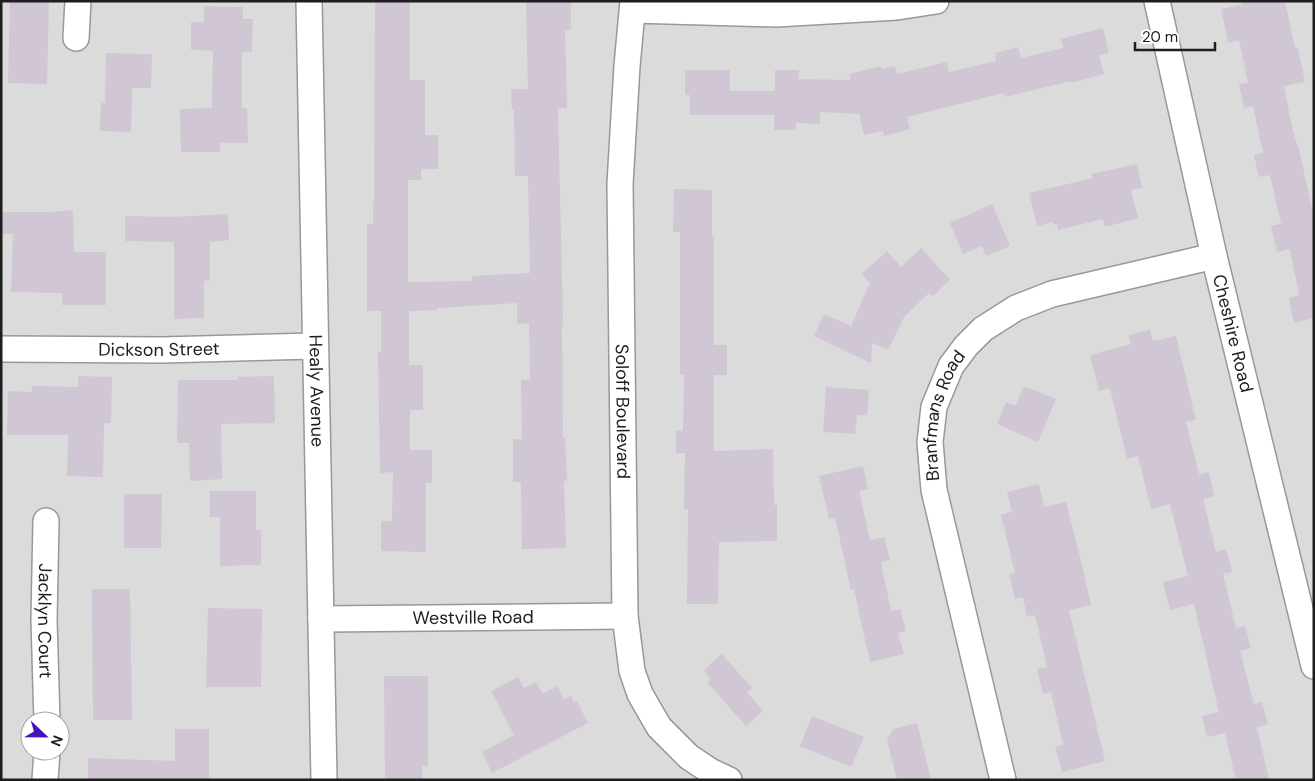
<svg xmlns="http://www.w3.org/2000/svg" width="1315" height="781" font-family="'DM Sans',sans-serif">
	<rect width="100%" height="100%" fill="#eee5ee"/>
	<path fill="#dcdbdc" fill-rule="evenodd" d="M 1,1 L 1314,1 L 1314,780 L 1,780 ZM 30,721 L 60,721 L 60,751 L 30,751 Z"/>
	<g fill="#d0c6d4">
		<polygon points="10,1 49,1 47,84 8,83"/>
		<polygon points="375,1 410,1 410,80 425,80 425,135 438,135 438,169 421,169 421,180 408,180 408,282 472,281 472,276 530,273 528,176 515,176 514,110 512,110 511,89 528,89 526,1 571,1 571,30 565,30 567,108 558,108 563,322 562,323 563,438 565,438 567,481 564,481 566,548 522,549 521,482 513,482 513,439 522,439 521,380 530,380 529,323 517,324 517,303 438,308 438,310 409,311 409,365 423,365 423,410 410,410 410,450 432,450 432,483 426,483 426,552 381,551 381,521 392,521 393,472 380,473 378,352 381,352 381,311 367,311 367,224 373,224 373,202 374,202"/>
		<polygon points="1241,1 1285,1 1295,49 1298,48 1305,82 1284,86 1292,127 1298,148 1299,148 1314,219 1314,318 1294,323 1289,298 1299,295 1290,249 1277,252 1271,226 1281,224 1270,175 1259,177 1254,155 1263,153 1253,106 1244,108 1239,84 1248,83 1239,40 1228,43 1221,9 1241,5"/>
		<polygon points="204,6 243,7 243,19 253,19 252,52 242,52 242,108 247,108 248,143 220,143 220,152 181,152 180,109 212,108 213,51 191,50 191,22 204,22"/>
		<polygon points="1103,28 1109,53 1099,55 1104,74 1071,83 1071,81 1005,97 1004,93 907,117 910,129 884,136 883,131 864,135 859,114 820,112 820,124 796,123 795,130 774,130 774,115 690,115 690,95 685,95 685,70 730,70 730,91 775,91 775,70 799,70 798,79 851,80 849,74 881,66 882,69 895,66 897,74 947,62 949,72 996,61 995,53 1018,47 1021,58 1063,48 1061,39"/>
		<polygon points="106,53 152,54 151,88 132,88 131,132 100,131 101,103 105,103"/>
		<polygon points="1137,164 1142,188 1131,190 1138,218 1105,227 1103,219 1058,230 1057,224 1054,225 1053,222 1037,226 1029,193 1093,178 1092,174"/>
		<polygon points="674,189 712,190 712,236 714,236 714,345 727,345 727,375 714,375 714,451 773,449 774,505 777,505 777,541 719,542 718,604 687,604 688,509 684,509 685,453 676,453 676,431 683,431 684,375 680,375 680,232 673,232"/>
		<polygon points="992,204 1010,246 986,256 982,246 963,254 950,223"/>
		<polygon points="73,210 74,252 106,252 106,305 62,305 62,293 11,292 13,234 1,234 1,212 53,212"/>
		<polygon points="228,214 229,240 210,242 210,280 204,281 204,318 174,319 174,242 125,241 125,216 172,217"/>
		<polygon points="921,248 950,280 933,296 929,293 904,317 888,350 872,343 871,363 814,336 824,314 851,326 870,283 862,274 887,251 901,267"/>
		<polygon points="1150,330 1153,341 1176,336 1196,420 1186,422 1199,474 1209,472 1214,496 1203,499 1216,552 1226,549 1232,572 1223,574 1236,628 1245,626 1251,648 1240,651 1254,704 1262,702 1268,724 1257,727 1269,780 1236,780 1225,733 1207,737 1202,716 1219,712 1194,604 1170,610 1163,582 1188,576 1170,504 1151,509 1138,456 1127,459 1110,388 1099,391 1090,355 1131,344 1129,335"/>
		<polygon points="78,376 112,377 111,423 104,423 103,477 67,476 68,435 7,435 8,391 32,392 32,386 78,387"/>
		<polygon points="274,376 275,423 221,424 222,479 190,481 189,443 177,443 178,380 238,380 238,377"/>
		<polygon points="1024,386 1056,399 1038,442 997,424 1006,402 1015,406"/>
		<polygon points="826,387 869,390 867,415 857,415 855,434 823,432"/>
		<polygon points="863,466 868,489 859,491 870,540 884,537 890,560 881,562 891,611 900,609 906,631 898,633 904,654 870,662 854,589 851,590 835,517 829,519 819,476"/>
		<polygon points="1039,484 1044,507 1066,502 1080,557 1091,605 1069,610 1105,761 1062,772 1055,747 1063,745 1051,692 1043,694 1037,669 1047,667 1035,615 1027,617 1023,597 1015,599 1009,574 1015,573 1001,515 1012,512 1007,492"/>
		<polygon points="210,491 256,491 256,530 261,530 261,565 220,566 220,517 210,517"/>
		<polygon points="124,494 162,494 161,548 124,548"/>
		<polygon points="92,589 130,589 132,720 93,720"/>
		<polygon points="208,608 262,609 261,687 206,687"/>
		<polygon points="722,654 752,688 747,692 763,711 746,726 707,682 710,680 704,670"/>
		<polygon points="384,676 428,676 428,766 422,766 422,780 385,779"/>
		<polygon points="518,677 524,688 536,682 543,694 558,686 564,700 571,696 574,702 577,701 588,723 492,773 482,752 514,735 491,691"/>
		<polygon points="812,716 864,737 851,767 800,746"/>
		<polygon points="917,723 931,780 897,780 887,740 893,729"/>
		<polygon points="175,729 209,729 209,780 88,780 88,758 175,761"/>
	</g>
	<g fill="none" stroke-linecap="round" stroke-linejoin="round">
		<defs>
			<g id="street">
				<path id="s1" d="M 309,1 L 324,780"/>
				<path id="s2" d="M 633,1 L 627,66 L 620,184 L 625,616 L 632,671 L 640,694 L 659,727 L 689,757 L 710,771 L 729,780"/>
				<path id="s3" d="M 1157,1 L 1214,256 L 1314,666"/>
				<polyline points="633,10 776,14 897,7 936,1"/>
				<polyline points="76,38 78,1"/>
				<path id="s4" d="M 1,349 L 162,350 L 315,346"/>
				<path id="s5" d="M 46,521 L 44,620 L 47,721"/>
				<path id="s6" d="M 321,619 L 625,616"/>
				<polyline points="45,780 47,751"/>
				<path id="s7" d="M 1003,780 L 934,490 L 930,442 L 934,407 L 951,366 L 966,346 L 983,329 L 1016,308 L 1052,294 L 1214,256"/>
			</g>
		</defs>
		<use href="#street" stroke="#989898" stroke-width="28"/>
		<use href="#street" stroke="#fff" stroke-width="25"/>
	</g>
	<g text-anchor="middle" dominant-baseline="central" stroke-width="4.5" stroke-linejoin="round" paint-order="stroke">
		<g font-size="18" fill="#1e1e1e" stroke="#fff">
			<text stroke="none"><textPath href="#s3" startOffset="341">Cheshire Road</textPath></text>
			<text stroke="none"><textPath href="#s4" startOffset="158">Dickson Street</textPath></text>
			<text stroke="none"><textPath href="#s1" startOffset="390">Healy Avenue</textPath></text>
			<text stroke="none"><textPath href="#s2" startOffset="411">Soloff Boulevard</textPath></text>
			<text stroke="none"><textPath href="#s7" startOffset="375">Branfmans Road</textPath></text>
			<text stroke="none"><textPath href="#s6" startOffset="152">Westville Road</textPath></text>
			<text stroke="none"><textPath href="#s5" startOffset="100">Jacklyn Court</textPath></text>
		</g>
	</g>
	<rect width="1315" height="781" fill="none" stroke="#1e1e1e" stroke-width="5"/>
	<g transform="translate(45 736) rotate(112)"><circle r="24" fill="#ffffff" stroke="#a5a5a5"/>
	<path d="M0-4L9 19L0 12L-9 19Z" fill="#4515b8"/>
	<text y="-8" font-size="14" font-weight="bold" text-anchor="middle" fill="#1e1e1e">N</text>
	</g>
	<path d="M1135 42v8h80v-8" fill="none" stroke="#1e1e1e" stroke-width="2.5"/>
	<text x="1142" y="42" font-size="15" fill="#1e1e1e" stroke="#ffffff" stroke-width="4" paint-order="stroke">20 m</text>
</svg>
